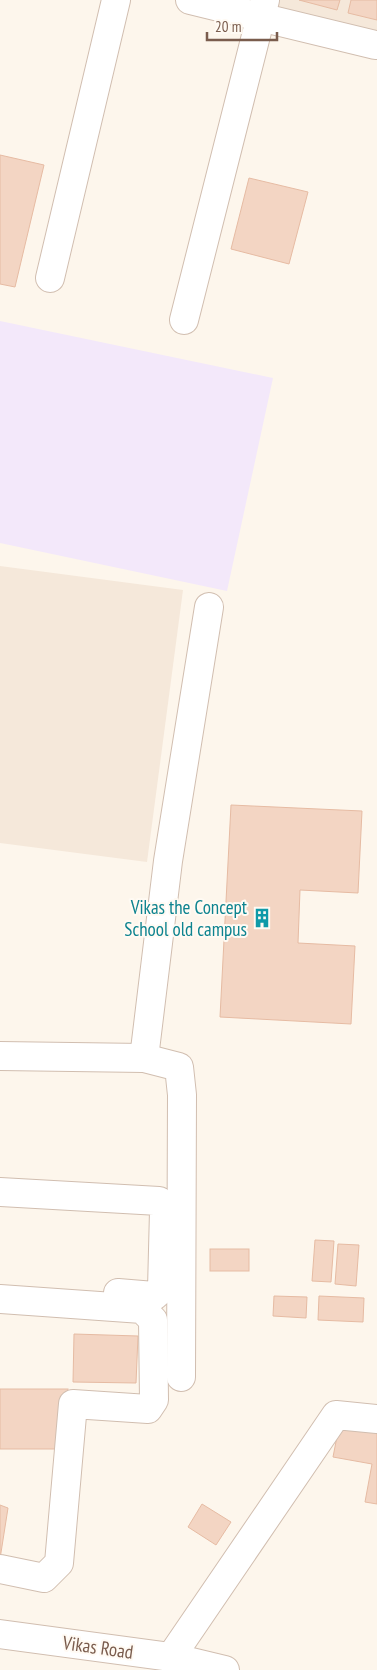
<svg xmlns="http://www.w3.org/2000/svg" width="377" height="1670" font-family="'PT Sans Narrow',sans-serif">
	<rect width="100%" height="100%" fill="#fdf6ec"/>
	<g fill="#f5e8da">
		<polygon points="194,0 377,0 377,36"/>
		<polygon points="0,566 183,590 147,862 0,843"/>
	</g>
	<polygon fill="#f3e8fa" points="0,321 273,378 227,591 0,543"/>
	<g fill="#f3d5c3" stroke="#e6bba3">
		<polygon points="299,0 340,0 337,10"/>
		<polygon points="351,0 377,0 377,20 348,13"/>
		<polygon points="0,155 44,165 15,287 0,284"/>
		<polygon points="249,178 308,192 289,264 231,249"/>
		<polygon points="231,805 362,811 358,893 300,890 298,943 355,946 351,1024 220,1017"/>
		<polygon points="315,1240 334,1241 331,1282 312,1281"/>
		<polygon points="338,1244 359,1245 356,1286 335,1284"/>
		<rect x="210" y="1249" width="39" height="22"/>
		<polygon points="274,1296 307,1297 306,1318 273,1316"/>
		<polygon points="319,1296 364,1298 363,1322 318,1320"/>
		<polygon points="74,1334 138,1336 136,1383 73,1382"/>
		<rect x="0" y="1389" width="68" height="60"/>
		<polygon points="340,1421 377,1429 377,1504 365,1502 372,1464 333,1457"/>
		<polygon points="202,1504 231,1522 216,1545 188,1527"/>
		<polygon points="0,1505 8,1508 0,1559"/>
	</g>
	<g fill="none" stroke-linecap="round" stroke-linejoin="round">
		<defs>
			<g id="minor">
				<polyline points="190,0 375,45"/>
				<polyline points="50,278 116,0"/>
				<polyline points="184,320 265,0"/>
				<polyline points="0,1056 144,1058 179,1067 182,1095 181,1377"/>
				<polyline points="144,1058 168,861 209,607"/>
				<polyline points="0,1192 159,1201 164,1211 162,1289 154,1296 118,1293"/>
				<polyline points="0,1299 142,1309 153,1320 154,1400 148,1409 73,1404 59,1563 44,1578 0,1569"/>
				<polyline points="0,1634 171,1657 225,1670"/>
				<polyline points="171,1657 336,1415 377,1419"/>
			</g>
		</defs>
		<use href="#minor" stroke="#d1beb0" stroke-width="30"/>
		<use href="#minor" stroke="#fff" stroke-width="28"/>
	</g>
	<defs>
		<symbol id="building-bare" viewBox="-9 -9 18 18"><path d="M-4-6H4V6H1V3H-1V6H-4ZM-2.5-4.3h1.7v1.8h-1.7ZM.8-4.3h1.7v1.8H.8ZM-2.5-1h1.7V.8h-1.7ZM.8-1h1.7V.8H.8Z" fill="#0f9aa8" stroke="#fffaf3" stroke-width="2.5" paint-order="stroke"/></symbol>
	</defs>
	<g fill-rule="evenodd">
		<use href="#building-bare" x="248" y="904" width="28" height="28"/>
	</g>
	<g text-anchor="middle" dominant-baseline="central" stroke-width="4" stroke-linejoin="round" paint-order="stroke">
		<g font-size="19" fill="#0d838f" stroke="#fffaf3" text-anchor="end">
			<text x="247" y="907">Vikas the Concept<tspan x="247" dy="22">School old campus</tspan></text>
		</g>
		<g font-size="19" fill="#7a5c4d" stroke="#fffaf3">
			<text transform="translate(98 1647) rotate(8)">Vikas Road</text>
		</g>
	</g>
	<path d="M207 32v8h70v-8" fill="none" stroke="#7a5c4d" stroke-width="2.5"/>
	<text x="215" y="32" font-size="15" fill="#7a5c4d" stroke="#fffaf3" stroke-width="4" paint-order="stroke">20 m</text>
</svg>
